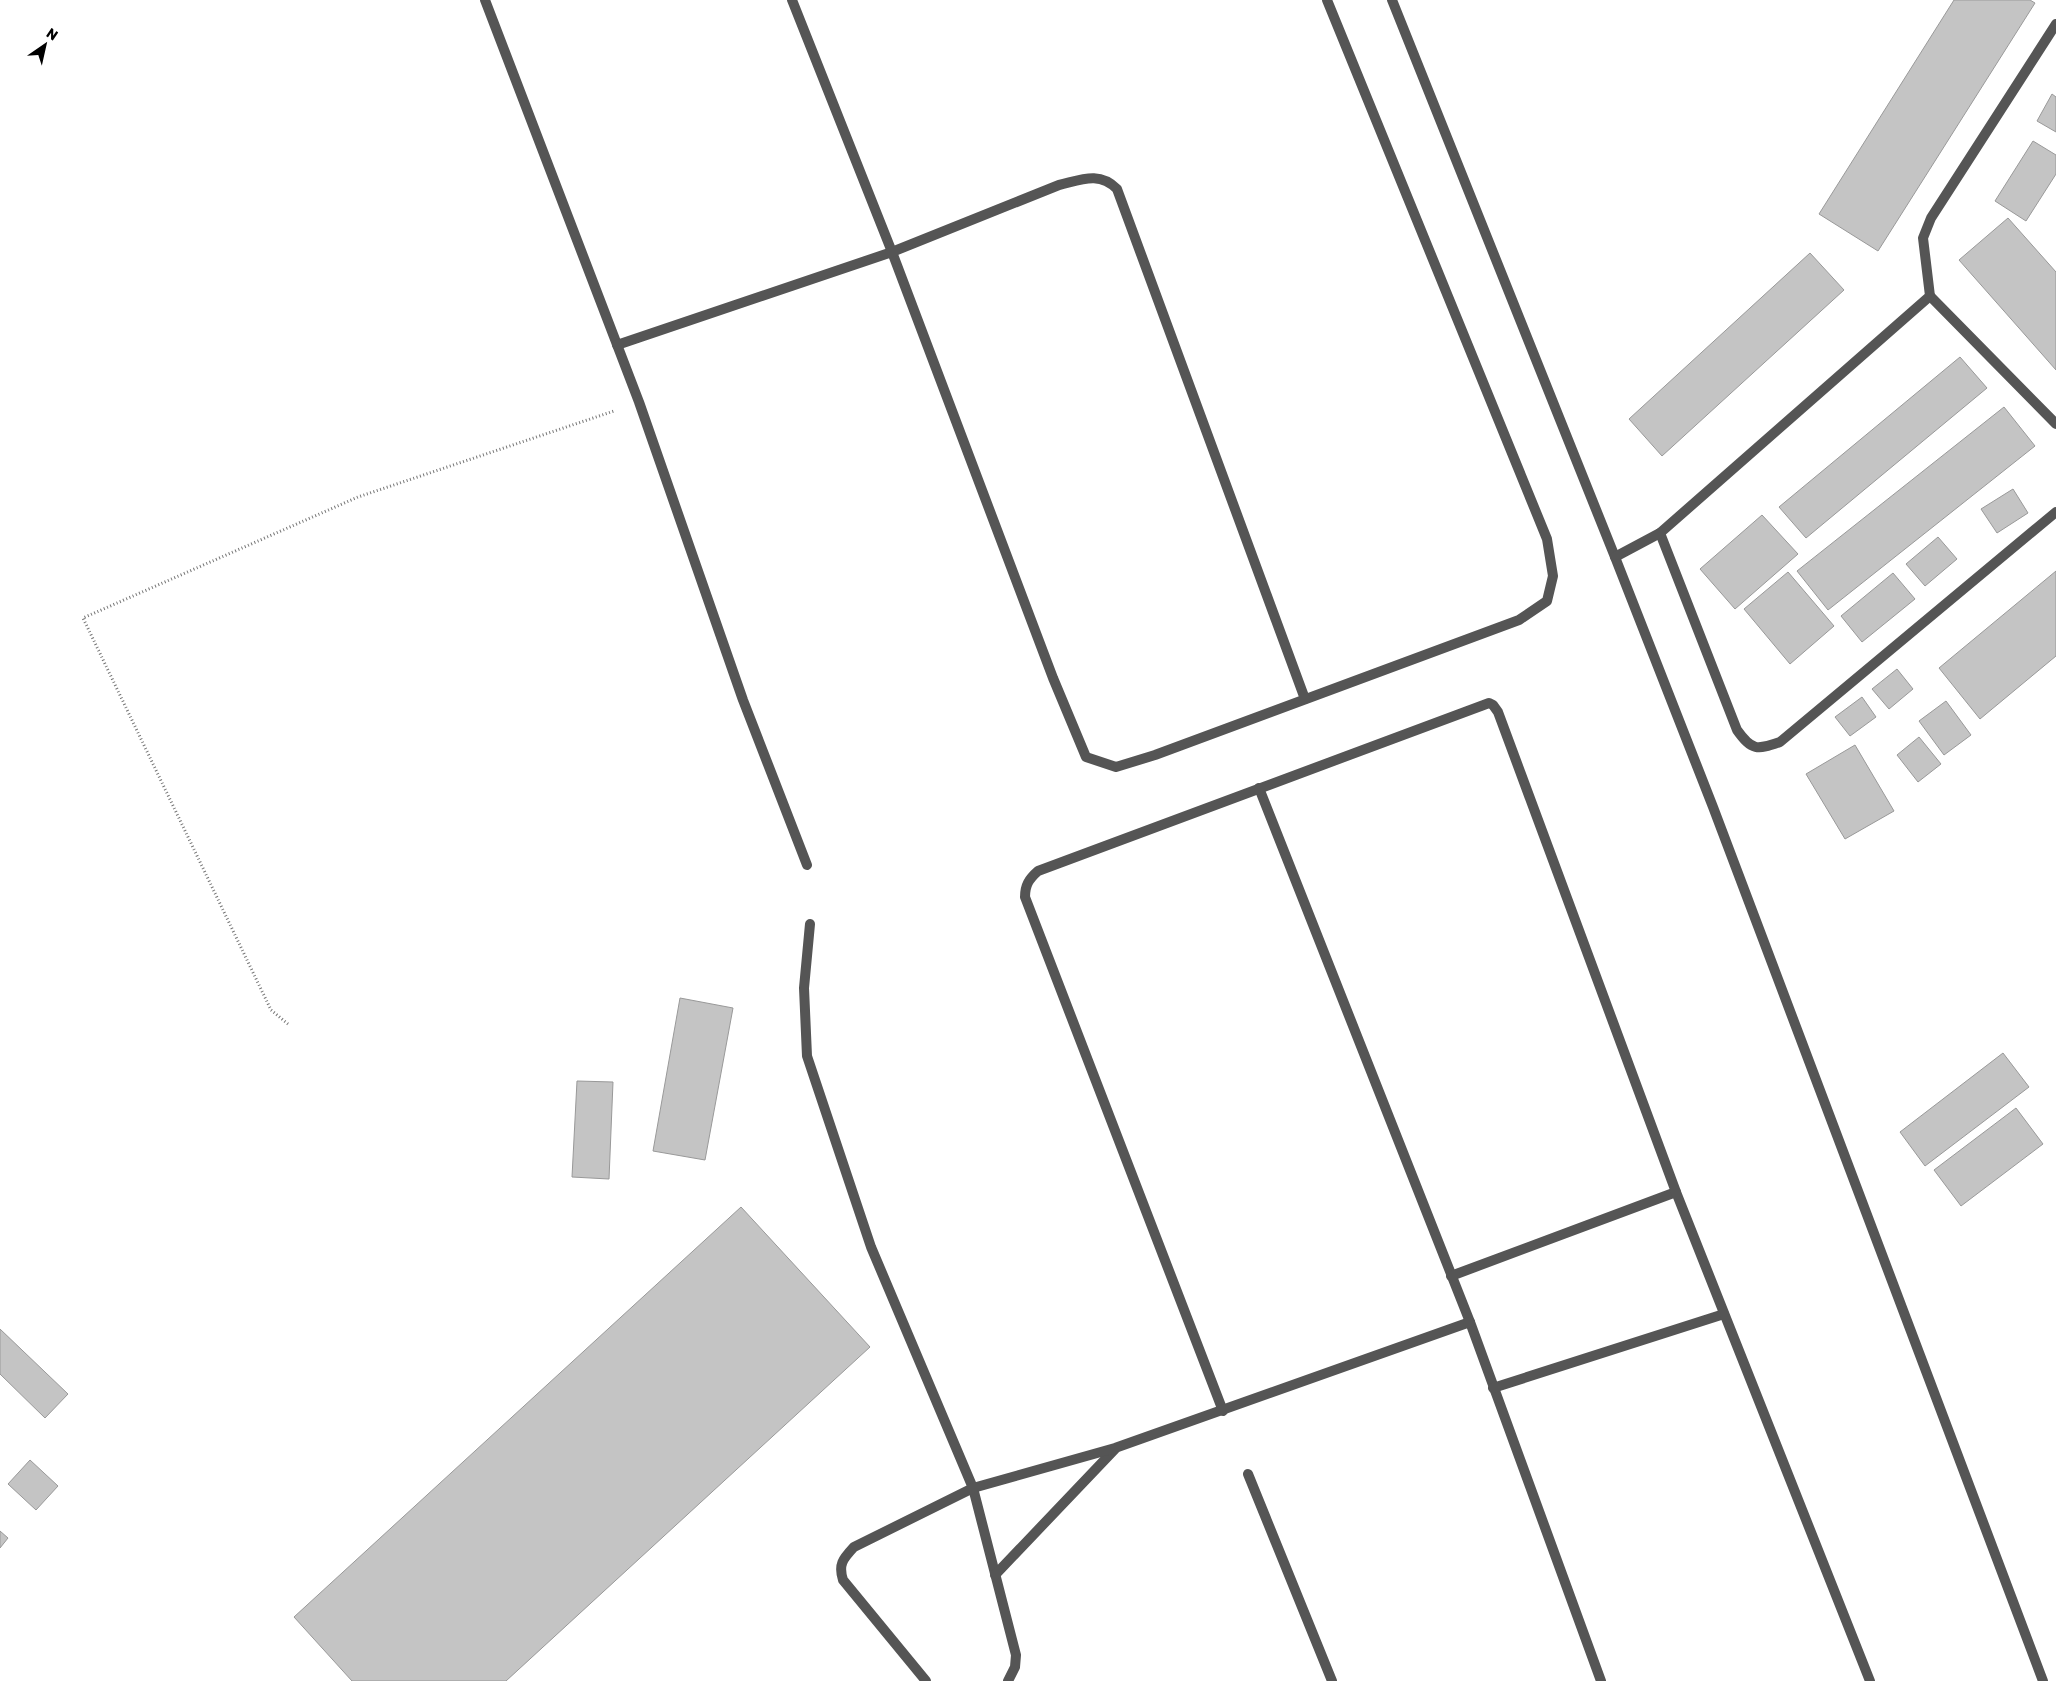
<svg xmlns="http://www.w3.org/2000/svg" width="2056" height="1681" font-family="Rubik,sans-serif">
	<rect width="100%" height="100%" fill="#fff"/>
	<g fill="#c4c4c4" stroke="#999">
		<polygon points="1954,0 2030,0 2035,3 1878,251 1819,214"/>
		<polygon points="2052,94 2056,97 2056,132 2037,121"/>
		<polygon points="2033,141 2056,155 2056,174 2026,221 1995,201"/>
		<polygon points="2008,218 2056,272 2056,370 1959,260"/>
		<polygon points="1810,253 1844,290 1662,456 1629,419"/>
		<polygon points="1960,357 1987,388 1806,538 1779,507"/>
		<polygon points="2004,407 2035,446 1828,610 1797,571"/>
		<polygon points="2013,489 2028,513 1997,533 1981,509"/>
		<polygon points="1762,515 1798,554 1735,609 1700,569"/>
		<polygon points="1938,537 1957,559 1925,586 1906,564"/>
		<polygon points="2056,571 2056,656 1980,719 1939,668"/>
		<polygon points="1788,572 1834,626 1790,664 1744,609"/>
		<polygon points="1893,573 1915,599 1862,642 1841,616"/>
		<polygon points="1897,669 1913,689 1889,709 1872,689"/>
		<polygon points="1862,697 1876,717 1850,736 1835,717"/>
		<polygon points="1946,701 1971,735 1944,755 1919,721"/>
		<polygon points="1919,737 1941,764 1918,782 1897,755"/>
		<polygon points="1855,745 1894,811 1845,839 1806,774"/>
		<polygon points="680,998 733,1008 705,1160 653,1151"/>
		<polygon points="2003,1053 2029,1087 1925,1166 1900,1132"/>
		<polygon points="577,1081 613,1082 609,1179 572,1177"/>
		<polygon points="2016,1108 2043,1144 1961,1206 1934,1170"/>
		<polygon points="741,1207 870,1347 506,1681 352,1681 294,1617"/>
		<polygon points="0,1329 68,1394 45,1418 0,1374"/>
		<polygon points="30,1460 58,1486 36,1510 8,1484"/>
		<polygon points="0,1531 8,1538 0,1548"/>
	</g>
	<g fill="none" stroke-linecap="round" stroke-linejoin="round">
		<polyline stroke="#777" stroke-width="3" stroke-dasharray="1 2.5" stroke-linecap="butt" points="288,1024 271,1010 83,618 358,497 614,411"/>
		<g stroke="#555" stroke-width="10">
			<polyline points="485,0 639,402 743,700 807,865"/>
			<polyline points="792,0 892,252 1053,678 1086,757 1116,767 1155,755 1519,620 1547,601 1553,576 1547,539 1327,0"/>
			<polyline points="1392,0 1615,557 1713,807 2043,1681"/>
			<polyline points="1930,296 2056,424"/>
			<path d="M 617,345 L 892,252 L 1059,185 C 1081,180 1099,171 1117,189 L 1305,699"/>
			<path d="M 1660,533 L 1737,730 C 1752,751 1757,750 1780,742 L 2056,512"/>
			<polyline points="1615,557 1660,533 1930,296 1923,238 1931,218 2056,24"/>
			<polyline points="1259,788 1470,1322 1601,1681"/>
			<polyline points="810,924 804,988 807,1056 871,1247 973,1488 1016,1655 1015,1667 1008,1681"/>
			<polyline points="1451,1276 1676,1192"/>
			<polyline points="1493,1388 1724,1314"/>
			<path d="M 1223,1411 L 1025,897 C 1025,885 1029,879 1038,871 L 1489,703 L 1493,705 L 1498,712 L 1676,1192 L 1870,1681"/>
			<polyline points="1248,1474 1332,1681"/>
			<polyline points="995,1575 1115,1449"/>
			<path d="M 926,1681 L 843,1580 C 838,1564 843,1559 854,1547 L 973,1488 L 1115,1448 L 1470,1322"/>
		</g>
	</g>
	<g transform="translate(45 45) rotate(34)" stroke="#ffffff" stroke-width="4" paint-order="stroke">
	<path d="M0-4L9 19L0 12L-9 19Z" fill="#000000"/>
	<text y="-8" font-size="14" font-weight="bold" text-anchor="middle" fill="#000000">N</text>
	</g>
</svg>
